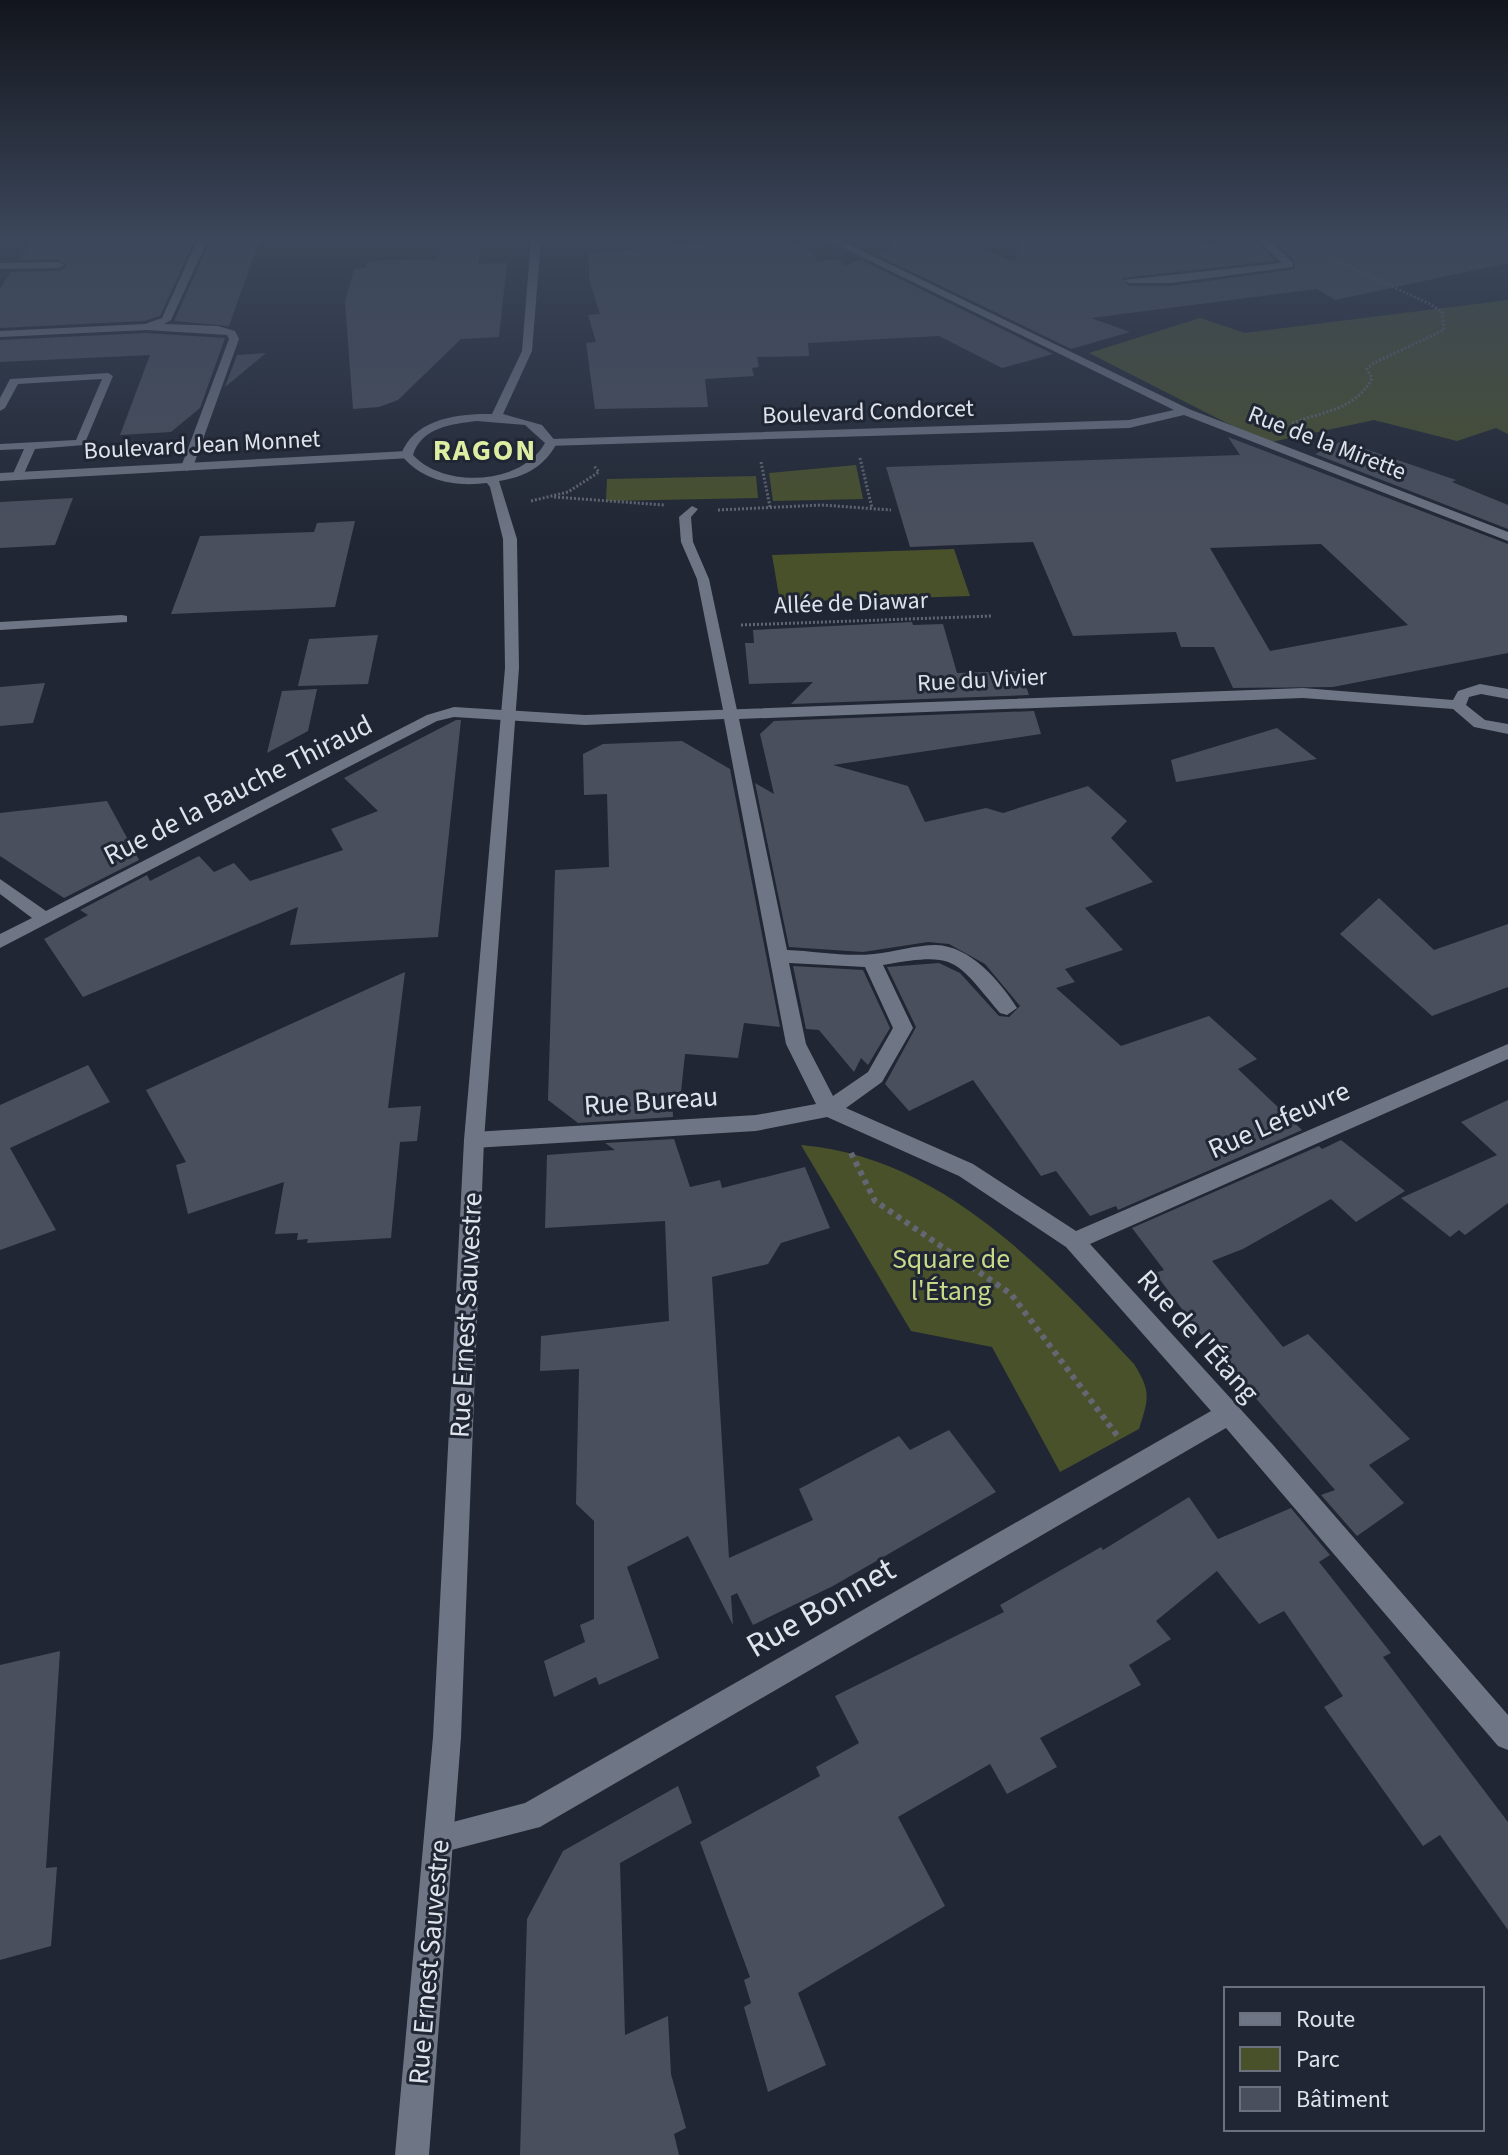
<svg xmlns="http://www.w3.org/2000/svg" width="1508" height="2155" font-family="'Source Sans 3',sans-serif">
	<rect width="100%" height="100%" fill="#202633"/>
	<g fill="#49512b">
		<polygon points="1508,300 1508,434 1496,428 1457,441 1374,420 1266,443 1089,353 1200,318 1245,333"/>
		<polygon points="856,465 863,499 773,501 769,473"/>
		<polygon points="756,476 758,498 606,501 607,479"/>
		<polygon points="954,549 970,596 780,602 772,555"/>
		<path d="M 801,1145 C 940,1156 1044,1269 1134,1364 C 1151,1391 1149,1398 1139,1429 L 1060,1472 L 992,1347 L 911,1331 Z"/>
	</g>
	<g fill="#494f5d" fill-rule="evenodd">
		<polygon points="33,239 195,239 160,316 144,321 0,328 0,289 11,272 59,271 67,266 59,259 19,260"/>
		<polygon points="211,239 260,239 229,326 174,321"/>
		<polygon points="442,239 482,239 478,264 507,263 499,337 461,339 398,400 379,407 353,409 345,302 354,269 366,268 368,261 438,259"/>
		<polygon points="734,239 780,241 783,246 805,244 818,261 839,259 844,266 861,260 1053,354 1002,368 939,336 808,343 809,356 757,357 759,367 752,368 754,376 705,379 708,407 595,409 586,343 596,342 588,315 600,314 589,279 589,254"/>
		<polygon points="891,239 957,239 1015,262 1019,239 1187,239 1211,245 1227,239 1254,239 1275,261 1122,278 1129,286 1171,286 1295,269 1295,261 1273,239 1508,239 1508,263 1335,300 1317,289 1091,318 1130,332 1071,349 877,255 889,251"/>
		<polygon points="146,333 225,338 200,408 171,432 120,435 150,355 0,362 0,340"/>
		<polygon points="266,353 225,387 237,355"/>
		<path d="M 1228,437 L 1508,544 L 1508,653 L 1333,687 L 1233,688 L 1214,647 L 1181,647 L 1176,632 L 1073,636 L 1033,542 L 910,547 L 886,467 L 1240,455 ZM 1321,544 L 1408,625 L 1270,651 L 1210,548 Z"/>
		<polygon points="1342,441 1456,480 1452,482 1508,505 1508,529 1315,454"/>
		<polygon points="73,498 55,545 0,548 0,502"/>
		<polygon points="355,521 335,607 171,614 200,536 314,532 317,523"/>
		<polygon points="912,622 913,625 943,624 957,673 1021,671 1029,695 791,704 813,682 749,684 745,643 754,643 753,630"/>
		<polygon points="378,635 368,684 298,686 309,639"/>
		<polygon points="45,683 33,723 0,726 0,687"/>
		<polygon points="317,689 308,731 267,753 282,691"/>
		<polygon points="1034,711 1041,734 833,765 908,786 925,822 986,808 1003,813 1088,786 1127,821 1111,838 1153,882 1085,908 1123,950 1065,969 1075,982 1056,988 1121,1046 1209,1016 1257,1059 1238,1069 1302,1130 1118,1210 1116,1206 1090,1216 1056,1171 1041,1176 973,1080 909,1111 885,1084 916,1027 887,967 939,963 960,973 999,1016 1009,1017 1020,1006 985,964 949,944 928,942 863,952 789,947 755,783 774,794 760,734 774,721"/>
		<polygon points="456,720 461,720 438,937 290,945 298,907 83,997 44,939 88,915 80,910 147,875 150,881 199,856 214,872 234,863 250,881 343,850 331,829 378,811 344,778"/>
		<polygon points="1277,728 1317,759 1176,782 1171,760"/>
		<polygon points="682,741 730,769 780,1027 744,1023 738,1058 685,1054 681,1092 672,1092 673,1117 578,1123 548,1100 555,870 609,867 607,794 584,795 583,754 603,744"/>
		<polygon points="107,801 139,860 64,898 0,856 0,813"/>
		<polygon points="1379,898 1434,950 1508,924 1508,987 1432,1016 1340,934"/>
		<polygon points="793,966 863,970 890,1028 868,1065 861,1058 854,1072 819,1030 806,1029"/>
		<polygon points="405,972 388,1108 421,1106 417,1141 400,1142 391,1238 307,1243 308,1239 297,1240 298,1233 275,1234 284,1182 188,1214 176,1165 186,1162 146,1090"/>
		<polygon points="88,1065 110,1102 10,1148 56,1230 0,1250 0,1105"/>
		<polygon points="1508,1100 1508,1203 1465,1235 1459,1230 1450,1237 1401,1198 1497,1155 1461,1122"/>
		<polygon points="674,1139 690,1187 720,1180 722,1188 805,1167 830,1228 781,1243 768,1264 712,1277 729,1558 813,1520 799,1489 899,1436 910,1450 949,1430 996,1492 833,1586 753,1625 737,1593 731,1596 733,1625 688,1536 627,1567 659,1658 599,1685 596,1677 554,1697 544,1661 585,1642 580,1625 594,1619 594,1521 576,1504 579,1369 540,1371 541,1336 669,1321 665,1221 545,1228 547,1155 615,1150 605,1143"/>
		<polygon points="1341,1140 1405,1191 1356,1222 1331,1199 1243,1249 1212,1261 1283,1347 1308,1334 1410,1439 1369,1465 1404,1503 1357,1536 1321,1495 1335,1490 1202,1336 1155,1273 1164,1270 1132,1228 1319,1146 1322,1149"/>
		<polygon points="1189,1497 1218,1539 1291,1508 1330,1555 1319,1562 1391,1653 1383,1657 1508,1822 1508,1930 1440,1835 1423,1846 1324,1707 1343,1696 1284,1611 1259,1624 1217,1571 1156,1621 1171,1639 1129,1665 1141,1685 1040,1738 1057,1767 1007,1794 990,1764 898,1817 945,1906 798,1993 826,2065 768,2092 744,2007 751,2003 744,1980 750,1977 700,1842 820,1776 816,1767 859,1743 835,1696 1004,1612 1000,1605 1101,1547 1103,1550"/>
		<polygon points="60,1651 46,1868 57,1867 51,1946 0,1960 0,1665"/>
		<polygon points="678,1786 692,1823 620,1863 625,2035 668,2016 671,2074 686,2128 674,2134 679,2155 520,2155 527,1919 563,1851"/>
	</g>
	<g fill="none" stroke-linecap="round" stroke-linejoin="round">
		<g stroke="#626773" stroke-width="3" stroke-dasharray="2 2" stroke-linecap="butt">
			<path d="M 1292,423 C 1322,412 1357,409 1372,378 L 1367,369 L 1374,363 L 1444,330 L 1442,312 L 1430,304 L 1335,260"/>
			<polyline points="860,458 872,508"/>
			<polyline points="761,462 770,507"/>
			<polyline points="554,497 664,505"/>
			<polyline points="531,501 568,492 599,472 594,466"/>
			<polyline points="718,510 822,505 891,510"/>
			<polyline points="741,625 992,616"/>
		</g>
		<polyline stroke="#626773" stroke-width="6" stroke-dasharray="5 5" stroke-linecap="butt" points="851,1153 875,1201 1011,1294 1119,1438"/>
		<g fill="#6e7584" fill-rule="evenodd">
			<polygon points="108,373 113,376 84,445 35,449 22,478 14,478 12,476 24,449 0,450 0,444 76,440 102,379 18,384 5,408 0,411 0,398 10,379"/>
			<polygon points="692,506 698,509 691,517 693,542 709,579 738,715 731,719 724,715 697,579 681,542 679,517"/>
			<polygon points="122,615 127,616 127,622 0,630 0,622"/>
		</g>
		<g fill="#6e7584" fill-rule="evenodd">
			<polygon points="198,239 208,239 171,320 164,324 218,326 235,331 239,339 193,467 187,471 181,467 229,339 227,335 146,330 0,337 0,331 145,324 162,318"/>
			<polygon points="825,239 838,239 1189,409 1508,532 1508,541 1184,415 1129,428 547,446 547,440 551,439 1129,420 1174,410"/>
			<polygon points="1257,239 1268,239 1293,263 1293,267 1171,283 1129,283 1124,280 1282,263"/>
			<polygon points="0,263 59,262 64,265 59,268 0,269"/>
			<path d="M 1480,684 L 1508,689 L 1508,699 L 1481,694 L 1469,697 L 1466,705 L 1485,720 L 1508,724 L 1508,734 L 1474,727 L 1453,709 L 1303,698 L 739,719 L 787,950 C 815,951 846,957 874,954 C 895,952 915,945 936,945 C 970,946 1000,981 1017,1008 L 1007,1015 L 1000,1013 C 954,958 956,952 883,965 L 913,1028 L 882,1082 L 846,1108 L 973,1164 L 1076,1231 L 1508,1044 L 1508,1059 L 1090,1244 L 1274,1446 L 1508,1715 L 1508,1750 L 1498,1746 L 1226,1428 L 540,1827 L 440,1853 L 430,1848 L 425,1838 L 430,1828 L 525,1803 L 1211,1411 L 1066,1247 L 959,1176 L 827,1117 L 756,1131 L 474,1148 L 467,1146 L 464,1140 L 467,1134 L 474,1132 L 756,1115 L 816,1104 L 786,1044 L 724,719 L 585,725 L 454,717 L 437,721 L 0,948 L 0,934 L 32,918 L 0,894 L 0,879 L 46,911 L 427,715 L 454,707 L 585,715 L 1303,688 L 1453,700 L 1458,691 ZM 789,963 L 865,967 L 893,1028 L 868,1072 L 833,1096 L 806,1044 Z"/>
		</g>
		<polygon fill="#6e7584" fill-rule="evenodd" points="407,451 413,455 411,458 0,481 0,473"/>
		<path fill="#6e7584" fill-rule="evenodd" d="M 531,239 L 541,239 L 532,351 L 503,414 L 542,425 L 557,443 C 544,467 525,477 499,481 L 517,539 L 519,668 L 484,1140 L 461,1737 L 429,2155 L 395,2155 L 433,1737 L 464,1140 L 505,668 L 503,539 L 490,487 L 487,483 C 455,487 422,481 401,455 C 413,419 458,413 492,414 L 522,351 ZM 477,421 L 525,425 L 545,443 C 522,485 444,489 413,455 C 422,427 452,424 477,421 Z"/>
	</g>
	<linearGradient id="sky" x2="0" y2="1"><stop stop-color="#12151c"/><stop offset="0.44" stop-color="#3c475b"/><stop offset="1" stop-color="#3c475b" stop-opacity="0"/></linearGradient>
	<rect width="1508" height="541" fill="url(#sky)"/>
	<g text-anchor="middle" dominant-baseline="central" stroke-width="6" stroke-linejoin="round" paint-order="stroke">
		<g font-size="24" fill="#dfe3eb" stroke="#202633">
			<text transform="translate(868 412) rotate(-2)">Boulevard Condorcet</text>
			<text transform="translate(1327 443) rotate(21)">Rue de la Mirette</text>
			<text transform="translate(202 445) rotate(-3)">Boulevard Jean Monnet</text>
			<text transform="translate(851 603) rotate(-2)">Allée de Diawar</text>
			<text transform="translate(982 680) rotate(-3)">Rue du Vivier</text>
		</g>
		<g font-size="28" fill="#dfe3eb" stroke="#202633">
			<text transform="translate(238 790) rotate(-27)">Rue de la Bauche Thiraud</text>
			<text transform="translate(651 1101) rotate(-4)">Rue Bureau</text>
			<text transform="translate(1279 1120) rotate(-24)">Rue Lefeuvre</text>
			<text transform="translate(466 1315) rotate(-87)">Rue Ernest Sauvestre</text>
			<text transform="translate(1198 1336) rotate(48)">Rue de l'Étang</text>
			<text transform="translate(429 1962) rotate(-85)">Rue Ernest Sauvestre</text>
		</g>
		<g font-size="28" fill="#c8d988" stroke="#202633">
			<text x="951" y="1259">Square de<tspan x="951" dy="32">l'Étang</tspan></text>
		</g>
		<g font-size="30" font-weight="bold" letter-spacing="2" fill="#ddeea2" stroke="#202633">
			<text x="485" y="450">RAGON</text>
		</g>
		<g font-size="34" fill="#dfe3eb" stroke="#202633">
			<text transform="translate(821 1608) rotate(-30)">Rue Bonnet</text>
		</g>
	</g>
	<rect x="1224" y="1987" width="260" height="144" fill="#202633" stroke="#6c727d" stroke-width="2"/>
	<rect x="1240" y="2013" width="40" height="12" fill="#6e7584" stroke="#6c727d" stroke-width="2"/>
	<text x="1296" y="2027" font-size="24" fill="#dfe3eb">Route</text>
	<rect x="1240" y="2047" width="40" height="24" fill="#49512b" stroke="#6c727d" stroke-width="2"/>
	<text x="1296" y="2067" font-size="24" fill="#dfe3eb">Parc</text>
	<rect x="1240" y="2087" width="40" height="24" fill="#494f5d" stroke="#6c727d" stroke-width="2"/>
	<text x="1296" y="2107" font-size="24" fill="#dfe3eb">Bâtiment</text>
</svg>
